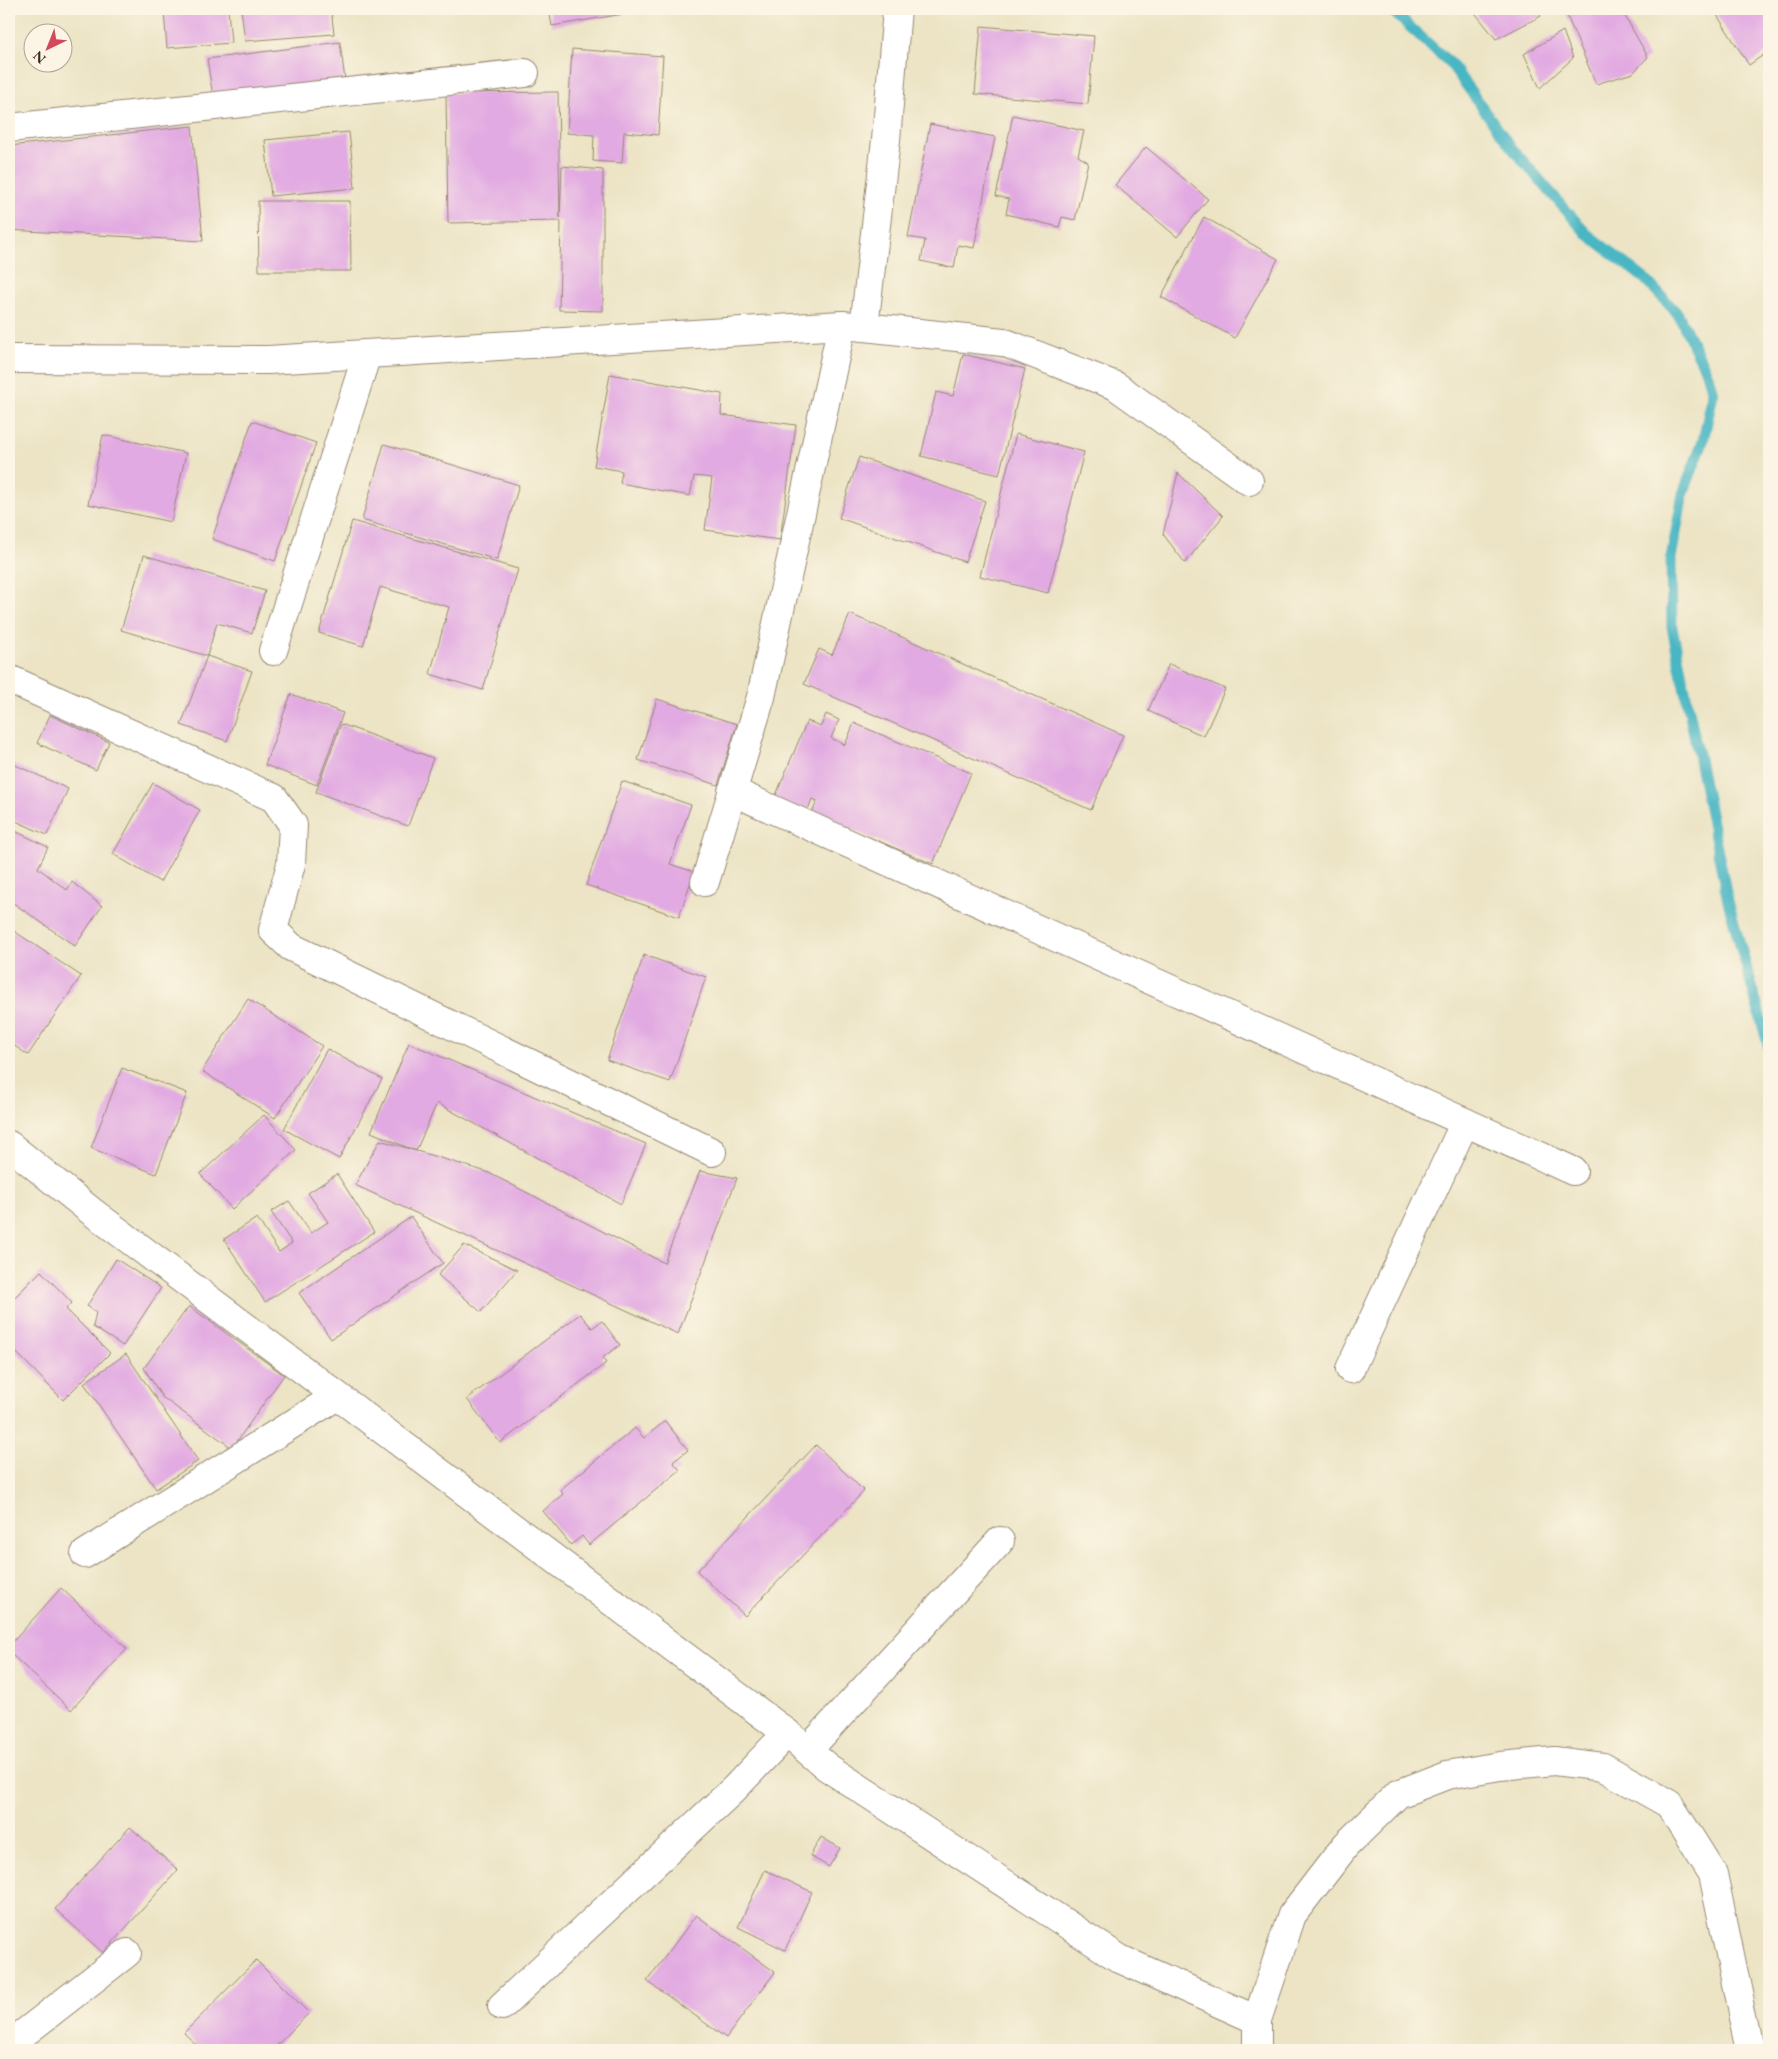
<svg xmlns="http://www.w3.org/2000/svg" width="1778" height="2059" font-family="'EB Garamond',serif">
	<rect width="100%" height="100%" fill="#fcf5e5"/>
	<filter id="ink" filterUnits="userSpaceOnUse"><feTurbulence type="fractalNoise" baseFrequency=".02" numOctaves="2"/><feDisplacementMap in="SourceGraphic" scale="10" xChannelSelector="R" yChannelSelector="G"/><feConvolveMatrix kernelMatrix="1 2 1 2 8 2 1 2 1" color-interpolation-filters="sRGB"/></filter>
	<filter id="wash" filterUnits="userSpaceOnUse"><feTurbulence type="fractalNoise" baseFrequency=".0096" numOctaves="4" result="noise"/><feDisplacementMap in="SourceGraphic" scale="20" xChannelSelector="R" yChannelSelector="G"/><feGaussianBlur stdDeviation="1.12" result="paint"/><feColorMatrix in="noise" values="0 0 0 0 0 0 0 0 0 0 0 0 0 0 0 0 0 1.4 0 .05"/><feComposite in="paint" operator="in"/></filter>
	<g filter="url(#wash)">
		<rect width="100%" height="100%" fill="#ece4c5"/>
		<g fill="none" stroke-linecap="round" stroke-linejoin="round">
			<polyline stroke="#49b6c3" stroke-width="11" points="1390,9 1451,64 1511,147 1586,233 1645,279 1678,314 1708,375 1713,394 1703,441 1683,494 1671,558 1672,627 1728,901 1769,1048"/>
		</g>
		<g id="blocks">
			<g fill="#e2aae2">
				<polygon points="206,9 228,9 231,43 167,48 164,12"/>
				<polygon points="241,9 331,9 334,34 245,41"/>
				<polygon points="549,9 632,9 623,14 552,26"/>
				<polygon points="1472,9 1537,9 1541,16 1496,39"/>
				<polygon points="1564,9 1621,9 1648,57 1633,73 1596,84"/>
				<polygon points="1713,9 1759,9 1769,22 1769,51 1749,65"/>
				<polygon points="981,26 1094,36 1088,104 975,94"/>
				<polygon points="1563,31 1573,58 1540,88 1524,54"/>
				<polygon points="340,42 345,80 213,97 207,59"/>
				<polygon points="572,49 663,56 658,135 624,132 622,163 593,161 594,135 567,133"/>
				<polygon points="558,92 560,218 562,166 603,170 603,311 559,310 561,221 448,223 446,93"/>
				<polygon points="1013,115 1084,131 1078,156 1088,162 1075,220 1062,217 1059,227 1006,214 1009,199 996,196"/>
				<polygon points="930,124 995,137 974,248 958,245 954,268 921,261 925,240 908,237"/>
				<polygon points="192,126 203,241 9,230 9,146"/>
				<polygon points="349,132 355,188 271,196 265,140"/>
				<polygon points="1146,147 1208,199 1177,237 1115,185"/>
				<polygon points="258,201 350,201 351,271 259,271"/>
				<polygon points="1204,217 1278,259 1235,338 1161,297"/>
				<polygon points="963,354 1025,369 999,475 921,456 936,392 953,396"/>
				<polygon points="610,374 722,394 721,415 796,425 780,540 705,530 712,478 694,476 690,496 620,483 622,471 594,466"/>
				<polygon points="252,421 316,443 275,561 212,539"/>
				<polygon points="1016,434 1084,452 1048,593 980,576"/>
				<polygon points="103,435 186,453 171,522 88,504"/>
				<polygon points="384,444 519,485 497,560 362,520"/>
				<polygon points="859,457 985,501 965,562 839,518"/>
				<polygon points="1178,473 1223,516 1185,563 1163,534"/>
				<polygon points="352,521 518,569 483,690 430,674 449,607 380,587 363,646 319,633"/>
				<polygon points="144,555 265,591 252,633 217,623 207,656 252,671 227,741 181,725 207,656 121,630"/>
				<polygon points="850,614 1123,735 1091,810 804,684 819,649 832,655"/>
				<polygon points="1169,664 1225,689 1204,736 1148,711"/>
				<polygon points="291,694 343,713 317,785 265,765"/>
				<polygon points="657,699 737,724 718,785 638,760"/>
				<polygon points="826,714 839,720 831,738 845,745 854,723 971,773 933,864 812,813 817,801 812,799 806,815 773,802 807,721 821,726"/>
				<polygon points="50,715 109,742 96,770 37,743"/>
				<polygon points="341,724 433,758 408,826 316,792"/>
				<polygon points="9,762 68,789 47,835 9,818"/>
				<polygon points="622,781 691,805 670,864 694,872 679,917 586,885"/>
				<polygon points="153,783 200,810 160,882 113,854"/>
				<polygon points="9,828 48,847 38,868 67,890 72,882 102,906 75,946 9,900"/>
				<polygon points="14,931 81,976 28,1055 9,1042 9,939"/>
				<polygon points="644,955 706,977 670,1082 607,1060"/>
				<polygon points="248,999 322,1046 275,1118 202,1071"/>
				<polygon points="409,1043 646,1144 621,1204 437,1103 416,1151 371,1132"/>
				<polygon points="327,1049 382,1079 339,1159 284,1129"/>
				<polygon points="122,1068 187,1093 156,1174 91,1148"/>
				<polygon points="264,1115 296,1150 232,1209 200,1174"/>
				<polygon points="380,1140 487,1172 664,1263 700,1171 737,1178 678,1334 355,1185"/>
				<polygon points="337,1174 374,1232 265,1302 224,1239 257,1218 279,1252 292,1243 271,1212 289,1201 311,1233 328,1222 308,1193"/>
				<polygon points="411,1217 443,1263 331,1339 299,1293"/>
				<polygon points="464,1245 517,1270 481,1312 438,1275"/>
				<polygon points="116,1259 161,1288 123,1346 93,1327 96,1312 87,1306"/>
				<polygon points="41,1271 72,1303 66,1309 110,1353 63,1400 9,1345 9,1303"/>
				<polygon points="189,1306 284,1375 232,1448 162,1397 144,1368"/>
				<polygon points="580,1314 592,1328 602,1321 620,1345 602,1358 606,1363 500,1443 467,1399"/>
				<polygon points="126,1354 198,1461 156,1489 84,1383"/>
				<polygon points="665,1421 688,1450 673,1462 680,1470 589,1545 582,1536 571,1545 543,1511 563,1494 560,1490 635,1428 644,1438"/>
				<polygon points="816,1445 864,1491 745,1616 697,1571"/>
				<polygon points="61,1588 127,1649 71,1710 9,1652 9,1646"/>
				<polygon points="130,1827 178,1870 103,1953 55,1909"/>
				<polygon points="821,1837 840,1848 829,1867 810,1856"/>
				<polygon points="765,1870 812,1892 785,1950 738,1927"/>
				<polygon points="696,1915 775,1972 726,2038 647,1981"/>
				<polygon points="256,1960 309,2013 272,2050 202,2050 184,2033"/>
			</g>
		</g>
	</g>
	<g filter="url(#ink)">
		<use href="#blocks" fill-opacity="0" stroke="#948772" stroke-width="1"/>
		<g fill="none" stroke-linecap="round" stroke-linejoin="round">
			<defs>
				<g id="minor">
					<polyline points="9,128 525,73"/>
					<polyline points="864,327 886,140 897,9"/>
					<polyline points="9,359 268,360 842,325 864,327 1003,342 1116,386 1249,481"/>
					<polyline points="273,651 367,354"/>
					<polyline points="9,679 274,798 293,825 291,864 273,930 291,947 712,1152"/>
					<polyline points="732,791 1573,1171"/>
					<polyline points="705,882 761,697 842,325"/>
					<polyline points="9,1145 91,1211 787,1733 734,1789 502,2006"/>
					<polyline points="1350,1369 1465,1122"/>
					<polyline points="85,1554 337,1396"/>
					<polyline points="787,1733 827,1767 1120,1959 1257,2020 1292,1915 1346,1845 1398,1794 1447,1775 1500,1766 1554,1761 1603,1767 1669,1804 1713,1874 1750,2050"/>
					<polyline points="808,1750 1000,1541"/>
					<polyline points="9,2045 127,1953"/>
					<polyline points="1257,2050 1257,2020"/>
				</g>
			</defs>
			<use href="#minor" stroke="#948772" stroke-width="30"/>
			<use href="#minor" stroke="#fff" stroke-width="28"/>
		</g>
	</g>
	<rect width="1778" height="2059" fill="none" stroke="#fcf5e5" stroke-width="30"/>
	<g transform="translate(48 48) rotate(223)"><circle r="24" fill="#fcf5e5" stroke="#afa495"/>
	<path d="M0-4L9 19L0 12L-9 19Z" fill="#d1495b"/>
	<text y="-8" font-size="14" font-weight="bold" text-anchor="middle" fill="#3b2a1e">N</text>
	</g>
</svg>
